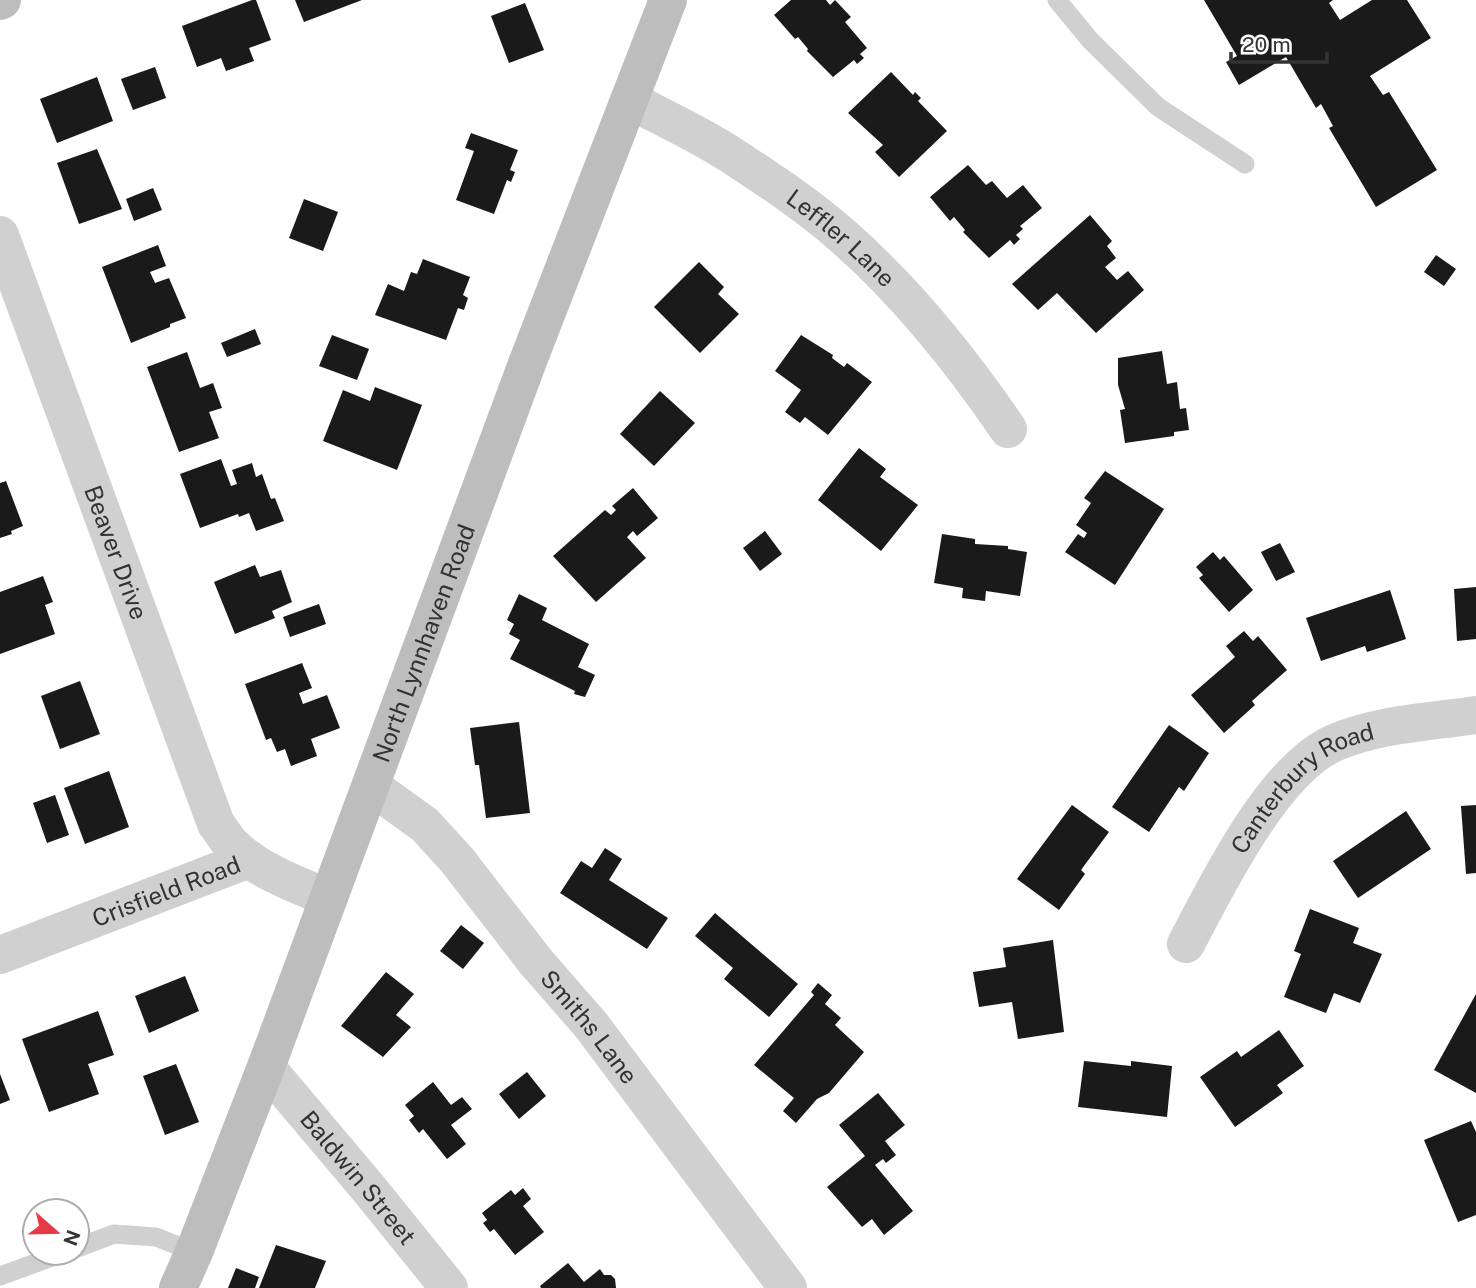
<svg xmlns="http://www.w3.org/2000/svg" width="1476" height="1288" font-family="'Public Sans',sans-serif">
	<rect width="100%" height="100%" fill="#fff"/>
	<g fill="#1a1a1a">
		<polygon points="252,0 256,0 271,40 249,48 254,61 226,71 221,58 197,67 182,26"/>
		<polygon points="295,0 362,0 304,22"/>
		<polygon points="791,0 826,0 830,5 835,0 851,17 845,22 867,48 860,54 864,58 857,64 854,60 833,77 807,51 808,49 798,37 795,39 774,15"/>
		<polygon points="1204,0 1333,0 1329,3 1340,20 1372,0 1407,0 1431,38 1370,76 1383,95 1389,92 1437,170 1376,207 1329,128 1333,126 1321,104 1316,108 1286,57 1239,85 1226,62 1237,56"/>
		<polygon points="525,3 544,50 509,63 491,16"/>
		<polygon points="155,67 166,98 133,110 121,79"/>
		<polygon points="891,72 913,95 915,92 921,98 918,101 947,131 899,177 875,152 883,145 848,113"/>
		<polygon points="97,77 113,121 57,143 40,99"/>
		<polygon points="471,133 518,150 510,170 515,172 511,182 507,180 494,214 456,200 474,151 465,148"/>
		<polygon points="97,149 122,209 79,224 57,163"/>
		<polygon points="968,165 986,185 992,181 1007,198 1023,185 1042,208 1020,226 1023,229 1016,235 1020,239 1014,245 1010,240 989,258 963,232 965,230 954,217 950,221 930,197"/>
		<polygon points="153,188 162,210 134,221 126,199"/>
		<polygon points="304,199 338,212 323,251 289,238"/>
		<polygon points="1090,215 1112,241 1107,246 1116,258 1105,267 1117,280 1128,271 1144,290 1096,333 1057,293 1038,310 1012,284"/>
		<polygon points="158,245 166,266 150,272 155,283 169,278 186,318 170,324 170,327 131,343 102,267"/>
		<polygon points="1436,255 1456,269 1444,286 1424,272"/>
		<polygon points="423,259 470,277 463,295 468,298 464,310 458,308 446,340 375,315 388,284 404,291 411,272 417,274"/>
		<polygon points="699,262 724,287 718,294 739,314 700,353 654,307"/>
		<polygon points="255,329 261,344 227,357 221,343"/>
		<polygon points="332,335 369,349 357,380 319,366"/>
		<polygon points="801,335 833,355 832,358 844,367 847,363 872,382 828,435 805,417 800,423 785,412 801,390 775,371"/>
		<polygon points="1162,351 1167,384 1177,382 1180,409 1186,408 1189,430 1174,432 1174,436 1125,443 1120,410 1125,409 1118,385 1118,358"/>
		<polygon points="187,352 200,388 213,383 222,408 209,412 219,438 179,452 147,367"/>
		<polygon points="375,387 422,405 397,470 323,441 343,390 370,401"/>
		<polygon points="660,391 695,423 654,466 620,434"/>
		<polygon points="859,448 886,469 880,477 918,505 881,551 818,500"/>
		<polygon points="221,459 231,486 237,484 232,470 252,463 256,477 262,474 271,499 275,498 284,521 256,531 249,513 239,517 238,514 200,528 180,474"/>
		<polygon points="1105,471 1164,509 1115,585 1065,552 1078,534 1084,538 1087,533 1076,525 1091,503 1084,498"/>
		<polygon points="6,481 23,526 11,531 12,534 0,538 0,483"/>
		<polygon points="633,488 658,518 637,536 633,531 627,537 646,558 596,602 553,556 605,510 611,515 616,510 612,506"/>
		<polygon points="765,531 782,554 760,571 743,548"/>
		<polygon points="942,534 975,539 975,544 1008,546 1008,549 1027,552 1020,596 986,591 985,601 962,598 963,588 934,583"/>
		<polygon points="1280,543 1295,572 1276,581 1261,552"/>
		<polygon points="1213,552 1220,560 1224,556 1253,590 1229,612 1199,578 1203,575 1196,567"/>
		<polygon points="255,565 260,577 281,570 292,602 272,611 275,618 235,634 214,582"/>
		<polygon points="43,576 53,602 45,605 55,634 0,654 0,592"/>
		<polygon points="1476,587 1476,639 1457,641 1454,589"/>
		<polygon points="1390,590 1406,639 1367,652 1365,646 1321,661 1306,618"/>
		<polygon points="519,594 547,608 542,620 589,644 578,667 595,675 585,697 574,694 575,691 510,659 520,640 509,634 514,624 507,620"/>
		<polygon points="319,604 326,624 290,637 283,617"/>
		<polygon points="1244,631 1253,641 1258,636 1287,670 1252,701 1255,705 1224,733 1191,695 1235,657 1226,646"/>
		<polygon points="302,663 312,688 299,693 303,704 327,695 340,728 311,739 317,756 291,766 285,749 277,752 271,738 266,740 245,684"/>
		<polygon points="80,681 100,734 60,749 41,696"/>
		<polygon points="519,722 530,813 486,818 479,765 475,765 470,728"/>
		<polygon points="1169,725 1209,753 1184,791 1179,787 1149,832 1112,807"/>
		<polygon points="109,771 129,827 85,844 64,788"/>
		<polygon points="55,795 69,835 47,843 33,803"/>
		<polygon points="1072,805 1109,832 1081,870 1085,874 1059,910 1017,879"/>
		<polygon points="1476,805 1476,873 1466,874 1461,806"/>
		<polygon points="1406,811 1431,849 1358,898 1333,861"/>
		<polygon points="605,848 622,859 609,880 668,918 647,949 560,893 581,861 592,868"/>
		<polygon points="1310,909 1359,928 1353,943 1382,954 1360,1003 1334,993 1326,1013 1284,997 1301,954 1294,951"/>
		<polygon points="715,913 798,984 769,1017 724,979 733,968 695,936"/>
		<polygon points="461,925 484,943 463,969 440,951"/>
		<polygon points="1053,940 1064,1032 1018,1039 1012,1002 979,1007 973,972 1006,967 1003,948"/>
		<polygon points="386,972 414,994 396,1015 411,1027 383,1057 341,1026"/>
		<polygon points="185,976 199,1011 149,1033 135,996"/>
		<polygon points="818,983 832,995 825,1004 841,1018 835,1025 864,1052 829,1093 817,1099 796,1123 783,1111 794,1098 754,1065 814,995 811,992"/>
		<polygon points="1476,994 1476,1093 1434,1070"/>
		<polygon points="98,1011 114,1055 88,1064 99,1094 49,1112 22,1039"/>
		<polygon points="1279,1030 1304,1066 1277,1085 1283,1093 1235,1127 1200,1077 1237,1051 1241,1057"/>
		<polygon points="1084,1061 1131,1066 1131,1061 1172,1066 1167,1117 1078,1107"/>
		<polygon points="176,1064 199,1122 165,1135 143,1076"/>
		<polygon points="527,1072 546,1096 519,1119 499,1094"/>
		<polygon points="0,1074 10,1100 0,1104"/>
		<polygon points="433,1082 451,1105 462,1097 472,1109 451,1125 466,1144 447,1159 423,1129 419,1133 409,1120 414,1116 405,1105"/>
		<polygon points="878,1093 905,1125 885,1141 896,1155 886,1163 883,1159 875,1165 913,1211 884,1235 872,1219 862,1227 827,1187 865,1156 839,1125"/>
		<polygon points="1471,1121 1476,1132 1476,1215 1458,1222 1424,1140"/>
		<polygon points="523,1188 531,1199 523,1206 544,1232 515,1255 494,1229 490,1232 483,1223 487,1220 482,1213 511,1190 515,1195"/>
		<polygon points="276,1245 326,1261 315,1288 259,1288"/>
		<polygon points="568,1263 584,1282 600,1269 604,1275 611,1275 615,1279 616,1288 541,1288 540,1286"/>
		<polygon points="236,1268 259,1277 255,1288 228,1288"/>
	</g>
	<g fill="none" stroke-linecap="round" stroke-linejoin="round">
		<g stroke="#d0d0d0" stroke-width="19">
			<polyline points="1057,0 1090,40 1158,107 1245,164"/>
			<polyline points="77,1248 114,1234 156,1237 194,1252"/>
			<polyline points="0,1276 63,1253"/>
		</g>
		<g stroke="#d0d0d0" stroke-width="38">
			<path id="s1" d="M 629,100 C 662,117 697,133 728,153 C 768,179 809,206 845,238 C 907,293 961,360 1008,429"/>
			<path id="s2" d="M 0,235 L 216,824 C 222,831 226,840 233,846 C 255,869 299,886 329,898"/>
			<path id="s3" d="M 371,786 L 425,825 L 457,860 L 536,962 L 591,1025 L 788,1288"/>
			<path id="s4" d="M 1186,944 C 1217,885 1273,770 1334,743 C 1378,724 1429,722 1476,715"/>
			<path id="s5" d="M 0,955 L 249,859"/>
			<path id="s6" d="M 266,1067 L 369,1189 L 449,1288"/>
		</g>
		<g stroke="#bdbdbd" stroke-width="38">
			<polyline points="0,1 2,0"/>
			<path id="s7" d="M 178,1288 L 194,1252 L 266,1067 L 528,361 L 668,0"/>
		</g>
	</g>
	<g text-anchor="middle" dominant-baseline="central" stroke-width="7" stroke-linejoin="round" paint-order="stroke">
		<g font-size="24" fill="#333" stroke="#fff">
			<text stroke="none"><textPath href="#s1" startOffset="254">Leffler Lane</textPath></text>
			<text stroke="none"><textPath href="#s2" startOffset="338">Beaver Drive</textPath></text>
			<text stroke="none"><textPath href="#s7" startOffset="690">North Lynnhaven Road</textPath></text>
			<text stroke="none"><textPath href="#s4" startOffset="200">Canterbury Road</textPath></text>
			<text stroke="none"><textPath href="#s5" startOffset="178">Crisfield Road</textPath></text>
			<text stroke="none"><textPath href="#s3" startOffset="327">Smiths Lane</textPath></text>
			<text stroke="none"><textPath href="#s6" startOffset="144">Baldwin Street</textPath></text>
		</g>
	</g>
	<g transform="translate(56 1232) rotate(110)"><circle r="33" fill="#ffffff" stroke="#adadad" stroke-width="2"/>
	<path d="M0-5L12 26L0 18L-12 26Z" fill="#e63946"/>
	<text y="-10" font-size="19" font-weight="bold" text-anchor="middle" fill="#333333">N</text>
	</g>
	<path d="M1231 52v10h96v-10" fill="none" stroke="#333333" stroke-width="3.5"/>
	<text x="1242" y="52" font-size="21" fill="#333333" stroke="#ffffff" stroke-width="5" paint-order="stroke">20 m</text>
</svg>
